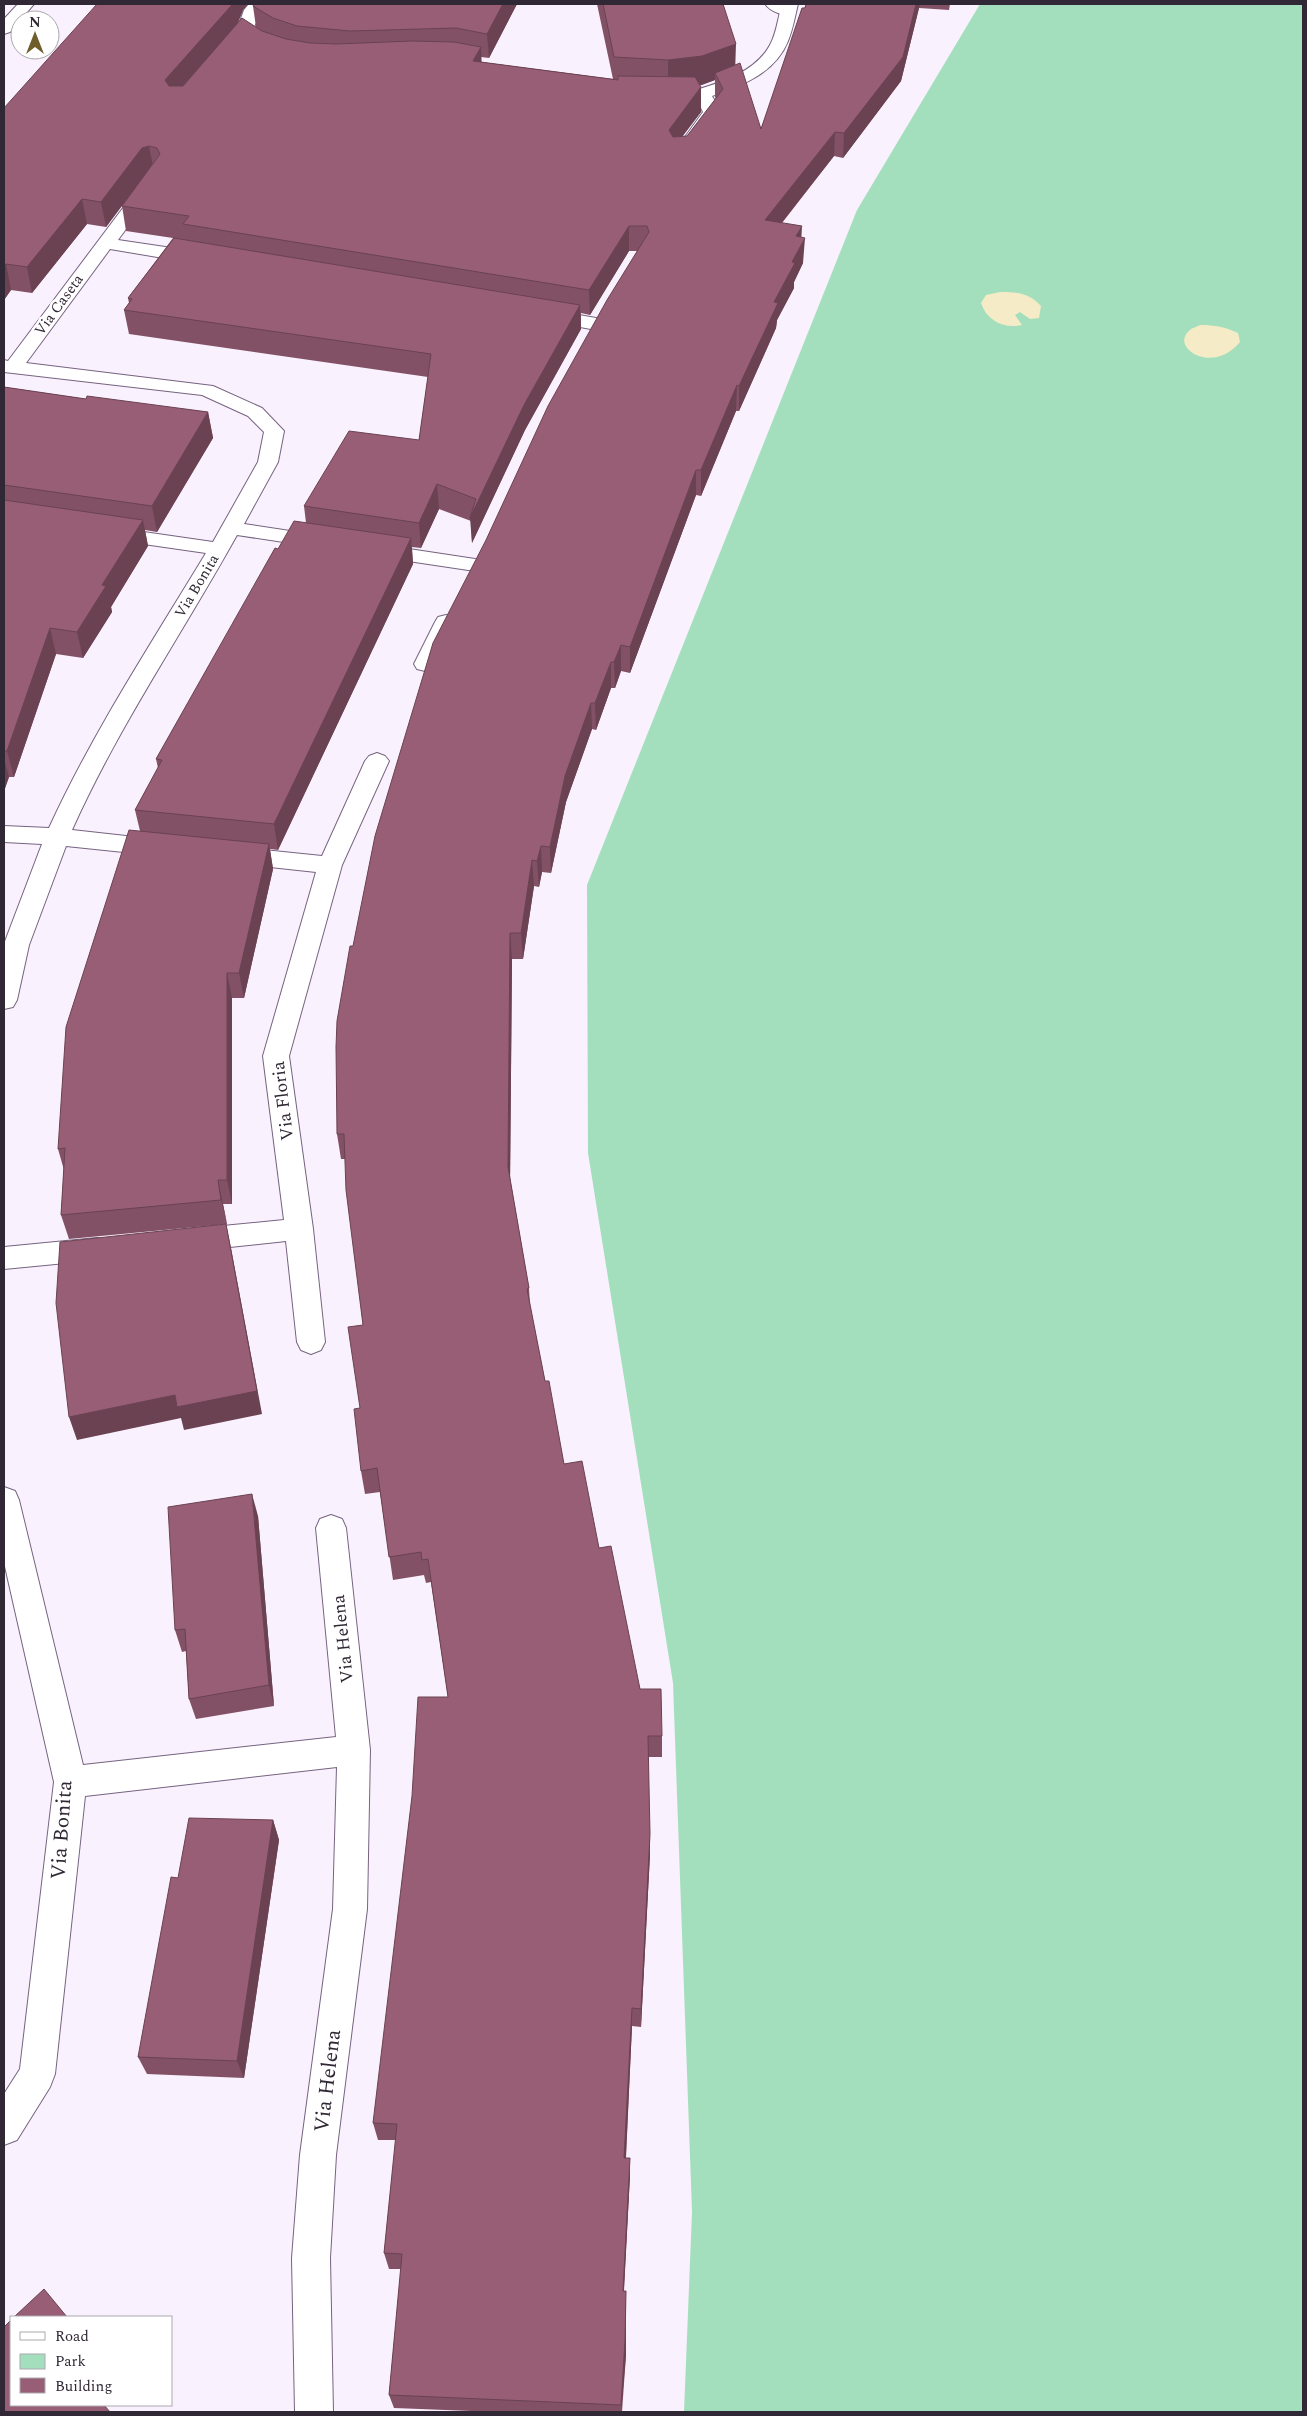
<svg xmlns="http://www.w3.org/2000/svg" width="1307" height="2416" font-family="Spectral,serif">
	<rect width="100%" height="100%" fill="#faf1fe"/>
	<polygon fill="#a4dfbd" points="980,4 1303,4 1303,2412 684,2412 692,2212 673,1683 588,1153 587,885 857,210"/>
	<g fill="#f5ebc6">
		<path d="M 1000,292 C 1017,292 1029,293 1041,306 L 1039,318 L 1030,319 L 1020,312 L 1015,315 L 1022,325 C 1004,329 987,321 981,303 L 986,295 Z"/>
		<path d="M 1200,325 C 1215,325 1225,327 1238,333 L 1240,342 C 1212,376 1170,347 1189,331 C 1191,328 1197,327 1200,325 Z"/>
	</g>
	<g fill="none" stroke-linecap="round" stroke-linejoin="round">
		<defs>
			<path id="lane" d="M 765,4 L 785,4 L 796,11 L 794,14 C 784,17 771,12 765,4 Z"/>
			<g id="street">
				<polygon points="249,4 266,4 260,12 251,35 231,53 219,53 217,50 237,30 244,10"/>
				<path d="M 782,4 L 798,4 C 795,16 793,29 788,41 C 775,73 742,86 712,96 L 721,112 L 700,141 L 688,141 L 685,137 L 703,112 L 694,94 L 696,90 C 723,82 756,71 770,45 C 777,32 778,17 782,4 Z"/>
				<path d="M 147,183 L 153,184 L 156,188 L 118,240 L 199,252 L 206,254 L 208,258 L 206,262 L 199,264 L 110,249 L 26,363 L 213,386 L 262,408 L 284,431 L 278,462 L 244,524 L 323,536 L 330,538 L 334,542 L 330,546 L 323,548 L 237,535 C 182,634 118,727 72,830 L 162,840 L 171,842 L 174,848 L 171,854 L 162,856 L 66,846 L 29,945 L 17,1000 L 13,1007 L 4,1009 L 4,944 L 42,844 L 4,842 L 4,826 L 49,828 C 93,732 151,644 206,553 L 109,539 L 102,537 L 98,533 L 102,529 L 109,527 L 213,542 L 258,462 L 264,432 L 248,416 L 202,395 L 4,372 L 4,360 L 8,361 L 141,184 Z"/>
				<polygon points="545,309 596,318 603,320 606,324 603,328 596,330 538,319 535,315 538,311"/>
				<polygon points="376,544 475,559 483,560 486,565 483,570 475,571 368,555 365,550 368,545"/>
				<polygon points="446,615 454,617 457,622 436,664 433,669 425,671 417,669 414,664 435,622 438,617"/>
				<polygon points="377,753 385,756 389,761 342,865 289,1056 313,1229 325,1342 321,1350 311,1354 301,1350 297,1342 286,1241 192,1251 182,1248 178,1240 182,1232 192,1229 284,1220 263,1056 316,872 234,863 225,861 222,855 225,849 234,847 322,856 365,761 369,756"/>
				<polygon points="97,1238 107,1241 111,1249 107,1257 97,1260 4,1269 4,1247"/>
				<polygon points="4,1487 15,1491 19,1500 83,1765 336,1737 316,1528 320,1519 331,1515 342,1519 346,1528 370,1750 367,1909 336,2155 330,2258 333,2412 295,2412 292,2258 300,2155 333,1909 337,1767 85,1796 55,2074 50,2087 17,2140 4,2145 4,2094 20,2069 54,1782 4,1562"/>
			</g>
			<polygon id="secondary" points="18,4 34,4 10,32 4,34 4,19"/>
		</defs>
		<use href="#lane" stroke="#766380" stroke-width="2"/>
		<use href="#street" stroke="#766380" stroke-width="2"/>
		<use href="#secondary" stroke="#766380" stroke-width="2"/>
		<use href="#lane" fill="#fff" fill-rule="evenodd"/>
		<use href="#street" fill="#fff" fill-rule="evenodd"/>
		<use href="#secondary" fill="#fff" fill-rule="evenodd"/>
	</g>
	<g fill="#825165" fill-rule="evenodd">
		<path d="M 517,4 L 489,58 L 481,57 L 481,62 L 613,79 L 597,4 L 723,4 L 735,65 L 761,129 L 806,4 L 950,4 L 949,10 L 919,8 L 901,81 L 843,158 L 834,156 L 782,223 L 801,237 L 803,263 L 794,282 L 794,288 L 777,320 L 776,328 L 739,411 L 736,411 L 701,496 L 696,495 L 630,673 L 621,671 L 615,688 L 611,688 L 596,730 L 592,729 L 566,802 L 551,873 L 542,872 L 539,887 L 534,886 L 523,959 L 512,959 L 510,1178 L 529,1288 L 530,1306 L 545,1381 L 564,1464 L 599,1548 L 640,1689 L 662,1736 L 662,1757 L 648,1757 L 650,1854 L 641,2027 L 632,2026 L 626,2158 L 630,2175 L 624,2291 L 626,2306 L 626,2355 L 622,2412 L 497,2412 L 394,2408 L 389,2395 L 401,2269 L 389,2269 L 384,2253 L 396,2140 L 378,2140 L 373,2123 L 448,1697 L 431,1582 L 426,1583 L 424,1575 L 393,1580 L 380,1492 L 365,1494 L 361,1471 L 360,1408 L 363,1325 L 345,1159 L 341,1159 L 337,1134 L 353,946 L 637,251 L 629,251 L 590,315 L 581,313 L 581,329 L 525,430 L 472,543 L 471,521 L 439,509 L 421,548 L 412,547 L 413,564 L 278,850 L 270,849 L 273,869 L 244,998 L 232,998 L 232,1204 L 223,1204 L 227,1224 L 69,1239 L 61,1215 L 64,1170 L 58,1149 L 140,831 L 135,810 L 158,768 L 156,759 L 278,549 L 306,523 L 304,506 L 419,440 L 428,377 L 129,334 L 124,310 L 129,303 L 128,298 L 173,238 L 126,231 L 122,206 L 106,227 L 87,224 L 32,293 L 11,290 L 4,300 L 4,108 L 243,10 L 237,25 L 256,27 L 253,6 ZM 715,80 L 715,97 L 716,99 L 687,136 L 682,137 L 701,112 L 700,85 Z"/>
		<polygon points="4,387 86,399 208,412 213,438 157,532 145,530 148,546 111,607 112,612 83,658 56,654 14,777 9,777 4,791"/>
		<polygon points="258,1516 274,1706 196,1719 189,1699 186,1651 182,1652 175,1630"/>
		<polygon points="273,1820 279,1840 244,2078 147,2074 138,2057"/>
	</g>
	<g fill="#6a4252">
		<polygon points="232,4 248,4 243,10 235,30 168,104 165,80"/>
		<polygon points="503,4 517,4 489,58 487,34"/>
		<polygon points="916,4 920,4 919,8 901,81 843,158 844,133"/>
		<polygon points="736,44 735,73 715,73 715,80 702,85 668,89 668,60"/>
		<polygon points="481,47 482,71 473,61"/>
		<polygon points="701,87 701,112 668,155 669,130"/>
		<polygon points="835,132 834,156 764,245 765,220"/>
		<polygon points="149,146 154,171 146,173 106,227 101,202 142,148"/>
		<polygon points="82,199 87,224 32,293 27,267"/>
		<polygon points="629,226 629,251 590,315 589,290"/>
		<polygon points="802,226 801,245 805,238 803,263 794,282 794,288 777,320 776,328 739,411 739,386 774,302 792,262 796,236"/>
		<polygon points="6,264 11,290 4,300 4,267"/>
		<polygon points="580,305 581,329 525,430 472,543 470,518 524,405"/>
		<polygon points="737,385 736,411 701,496 701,470"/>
		<polygon points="208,412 213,438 157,532 152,506"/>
		<polygon points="696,470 696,495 630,673 630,647"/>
		<polygon points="437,484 439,509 421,548 419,523"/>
		<polygon points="143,520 148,546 111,607 112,612 83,658 77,632 102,585"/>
		<polygon points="411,538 413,564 278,850 274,824"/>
		<polygon points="50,628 56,654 14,777 7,751"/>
		<polygon points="621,645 621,671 615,688 614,662"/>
		<polygon points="611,662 611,688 596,730 595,703"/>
		<polygon points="591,703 592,729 566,802 551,873 550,847 565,776"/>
		<polygon points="4,759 9,777 4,791"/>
		<polygon points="269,844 273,869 244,998 239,973"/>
		<polygon points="541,846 542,872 539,887 537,861"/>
		<polygon points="532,860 534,886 523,959 521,933"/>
		<polygon points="510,933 512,959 510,1192 508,1167"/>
		<polygon points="227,973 232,998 232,1204 227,1180"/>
		<polygon points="218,1180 223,1204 227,1224 221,1200"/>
		<polygon points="226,1224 231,1248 262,1414 184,1430 181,1418 77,1440 69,1417"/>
		<polygon points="252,1494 258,1516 274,1706 269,1685"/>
		<polygon points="273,1820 279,1840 244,2078 237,2061"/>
		<polygon points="650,1834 650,1854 641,2027 641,2009"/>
		<polygon points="632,2008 632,2026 625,2174 624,2158"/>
		<polygon points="630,2158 630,2175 623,2306 623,2291"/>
		<polygon points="626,2291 626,2355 621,2412 621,2405"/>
	</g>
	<g fill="#975e75" stroke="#6a4252">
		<polygon points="97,4 232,4 231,6 165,80 169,86 183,86 242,18 262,31 286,39 310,43 336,44 412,41 454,42 481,47 473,61 618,80 618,76 695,77 701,87 669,130 673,137 687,136 723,89 715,73 740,63 761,129 802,8 805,8 806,4 916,4 903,57 844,133 835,132 765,220 802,226 796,236 805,238 792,262 795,263 774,302 778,303 739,386 737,385 701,470 696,470 630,647 621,645 614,662 611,662 595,703 591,703 565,776 550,847 541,846 537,861 532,860 521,933 510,933 508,1167 529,1288 527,1289 545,1381 549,1381 564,1464 582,1461 599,1548 611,1546 640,1689 661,1689 662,1736 648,1736 650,1834 641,2009 632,2008 624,2158 630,2158 623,2291 626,2291 625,2341 621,2405 389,2395 402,2254 384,2253 397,2124 373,2123 412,1796 418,1697 448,1697 428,1559 422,1560 421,1552 389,1557 377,1468 361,1471 354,1409 360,1408 348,1327 363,1325 346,1190 344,1134 337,1134 336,1047 337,1021 350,946 353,946 375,836 433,643 486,540 548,406 607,300 649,232 647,226 629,226 589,290 183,224 189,216 122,206 160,154 157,148 149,146 142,148 101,202 82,199 27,267 6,264 4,267 4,108"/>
		<polygon points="254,4 503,4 487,34 456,28 350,31 297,26 273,18 253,6"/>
		<polygon points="603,4 723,4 736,44 702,56 668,60 614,57"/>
		<polygon points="174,238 580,305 524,405 470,518 476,499 437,484 419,523 304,506 349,431 419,440 431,354 124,310 132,299 128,298"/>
		<polygon points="4,387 86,399 87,396 208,412 152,506 4,485"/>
		<polygon points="4,500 143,520 102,585 106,586 77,632 50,628 7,751 4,751"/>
		<polygon points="294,521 411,538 274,824 135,810 162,760 156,759 275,548 278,549"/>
		<polygon points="129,830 269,844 239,973 227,973 227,1180 218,1180 221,1200 61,1215 65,1148 58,1149 66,1027"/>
		<polygon points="226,1224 257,1391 177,1407 175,1395 69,1417 56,1303 60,1242"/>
		<polygon points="252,1494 269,1685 189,1699 185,1629 175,1630 168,1507"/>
		<polygon points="189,1818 273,1820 237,2061 138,2057 171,1877 178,1878"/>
		<polygon points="44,2289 67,2317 14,2317"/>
		<polygon points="11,2320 11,2405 104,2405 110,2412 4,2412 4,2327"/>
	</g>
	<g text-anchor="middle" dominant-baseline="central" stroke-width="5" stroke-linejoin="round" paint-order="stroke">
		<g font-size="15" fill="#302834" stroke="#fff">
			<text transform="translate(59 305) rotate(-54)">Via Caseta</text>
			<text transform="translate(197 586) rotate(-59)">Via Bonita</text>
		</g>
		<g font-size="18" fill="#302834" stroke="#fff">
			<text transform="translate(283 1101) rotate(-97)">Via Floria</text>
			<text transform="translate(343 1639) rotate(-96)">Via Helena</text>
		</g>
		<g font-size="21" fill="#302834" stroke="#fff">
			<text transform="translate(62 1830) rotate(-86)">Via Bonita</text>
			<text transform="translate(328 2081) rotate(-83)">Via Helena</text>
		</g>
	</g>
	<rect width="1307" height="2416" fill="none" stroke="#302834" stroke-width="10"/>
	<rect x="10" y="2316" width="162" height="90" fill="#ffffff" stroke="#aca9ae"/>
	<rect x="20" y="2332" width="25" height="8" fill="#ffffff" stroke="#aca9ae"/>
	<text x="55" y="2341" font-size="15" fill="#302834">Road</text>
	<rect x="20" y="2354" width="25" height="15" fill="#a4dfbd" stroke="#aca9ae"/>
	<text x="55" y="2366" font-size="15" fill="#302834">Park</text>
	<rect x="20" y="2378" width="25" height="15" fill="#975e75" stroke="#aca9ae"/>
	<text x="55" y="2391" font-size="15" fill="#302834">Building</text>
	<g transform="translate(35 35)"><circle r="24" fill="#ffffff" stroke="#aca9ae"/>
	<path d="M0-4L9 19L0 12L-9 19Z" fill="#6d5e2b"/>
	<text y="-8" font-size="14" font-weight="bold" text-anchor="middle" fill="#302834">N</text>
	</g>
</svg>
